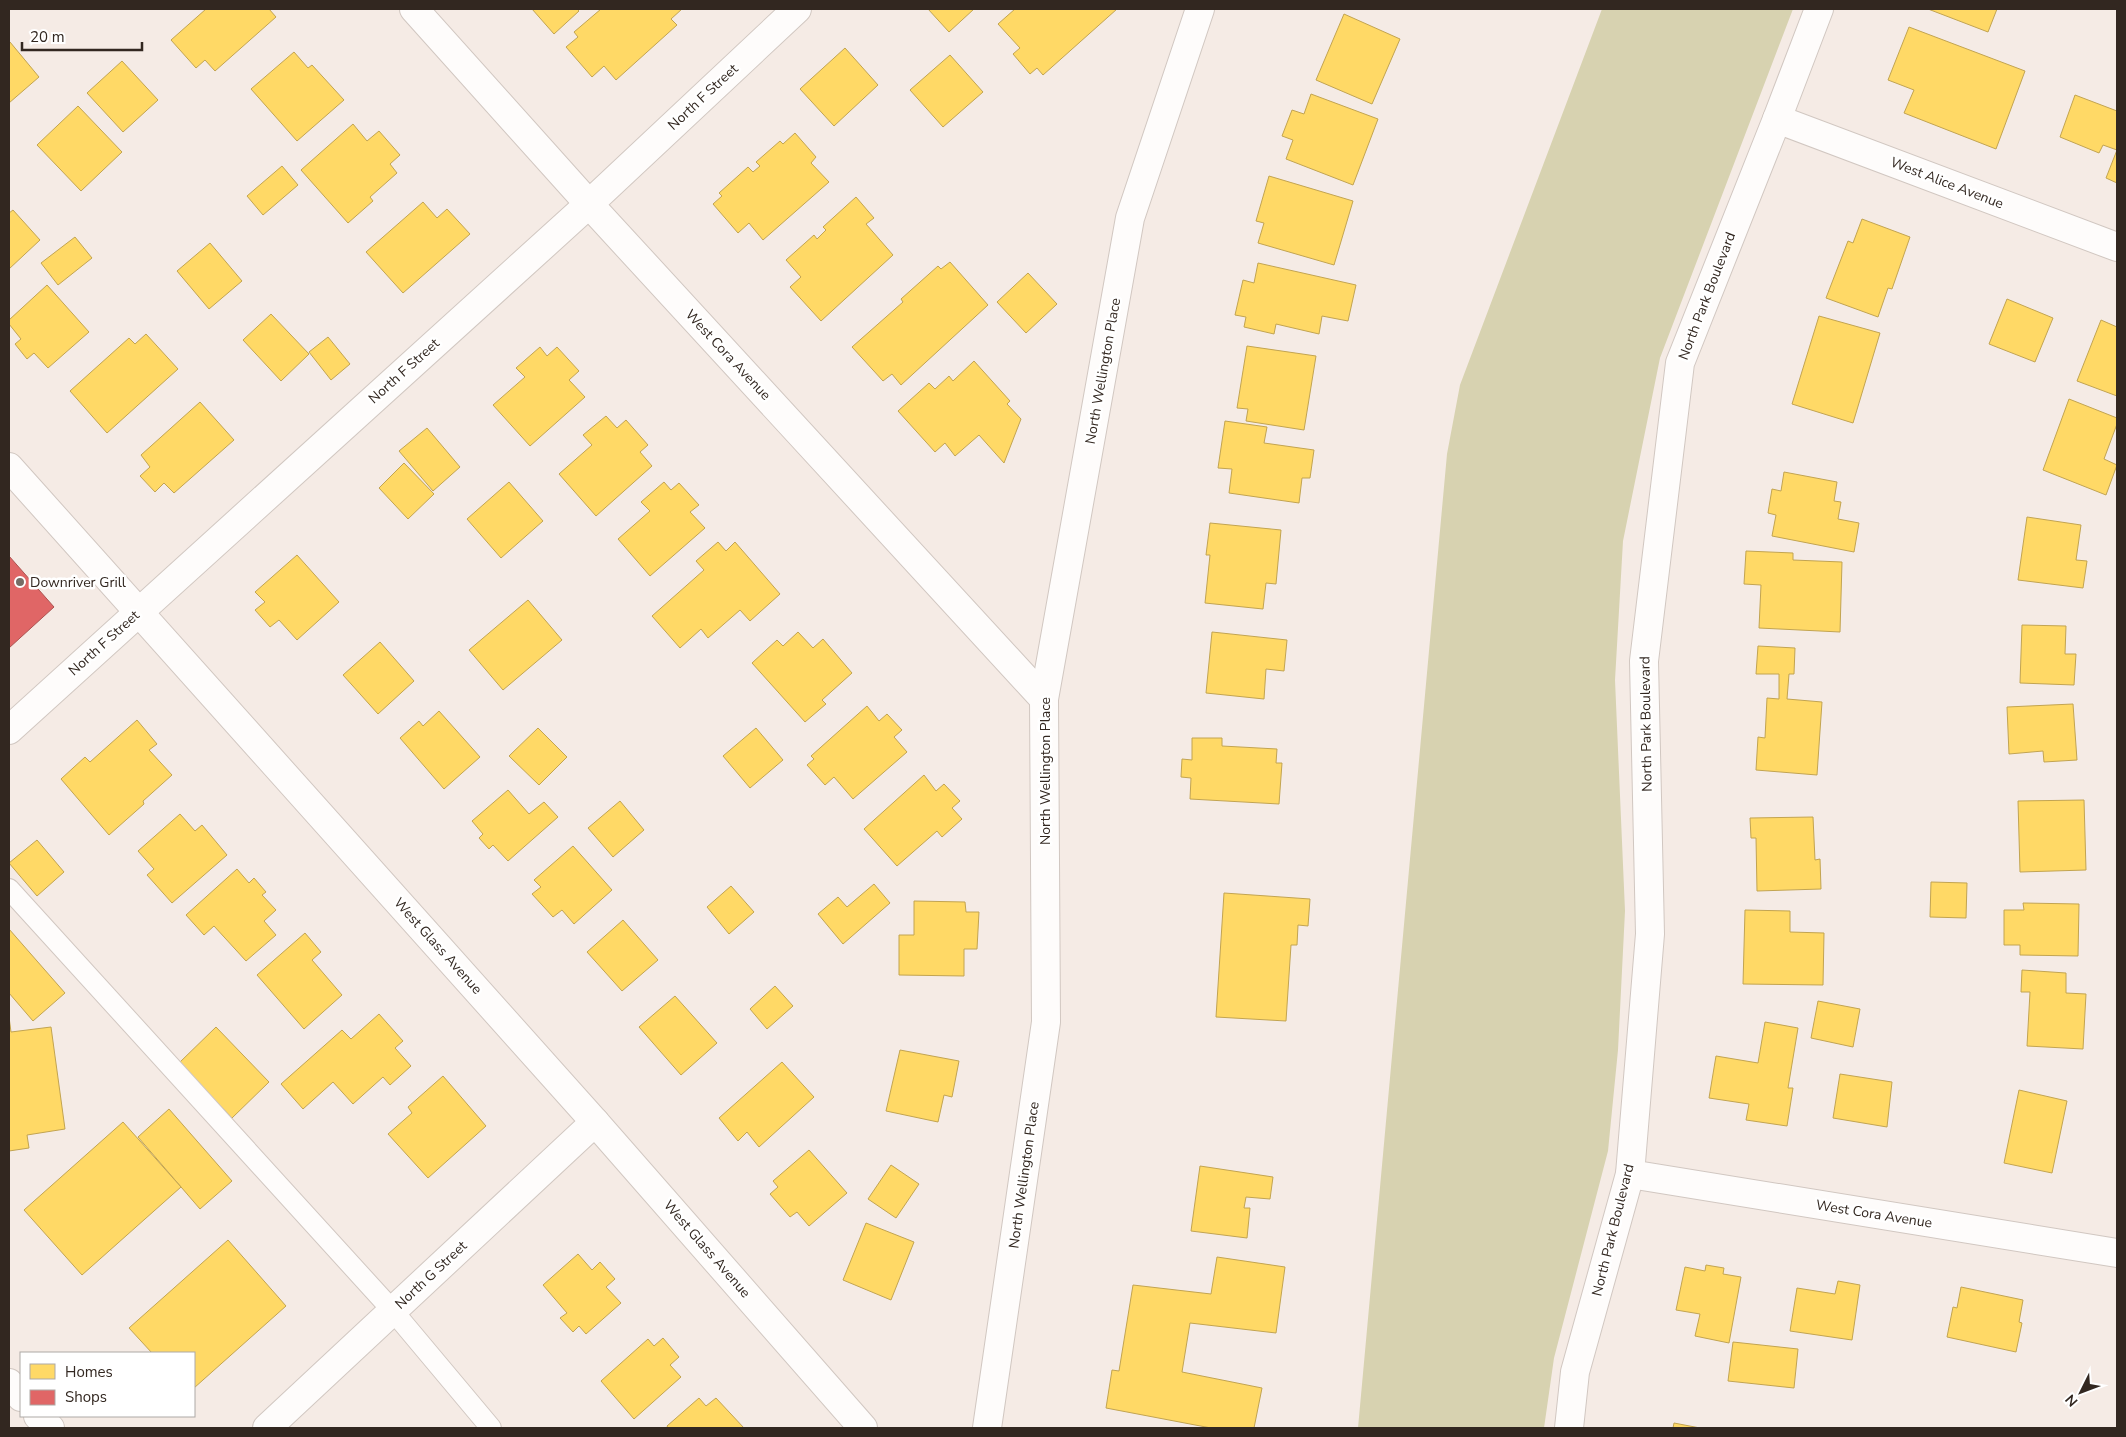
<svg xmlns="http://www.w3.org/2000/svg" width="2126" height="1437" font-family="'Nunito Sans',sans-serif">
	<rect width="100%" height="100%" fill="#f5ebe5"/>
	<polygon fill="#d7d2b0" points="1602,9 1793,9 1660,358 1623,541 1615,680 1625,911 1618,1050 1608,1151 1554,1358 1544,1428 1358,1428 1447,454 1460,385"/>
	<g fill="#ffd966" stroke="#c2a451">
		<polygon points="206,9 269,9 276,17 215,71 205,60 196,68 171,40"/>
		<polygon points="532,9 577,9 579,11 554,34"/>
		<polygon points="601,9 682,9 671,19 677,25 616,80 604,66 592,77 566,47 578,37 574,32"/>
		<polygon points="928,9 974,9 949,32"/>
		<polygon points="1015,9 1117,9 1043,75 1037,68 1030,74 1013,54 1020,48 998,24"/>
		<polygon points="1928,9 1997,9 1988,32"/>
		<polygon points="1344,14 1400,39 1372,104 1316,80"/>
		<polygon points="1909,27 2025,71 1996,149 1904,113 1914,90 1888,80"/>
		<polygon points="10,42 39,77 9,103 9,43"/>
		<polygon points="845,48 878,85 834,126 800,89"/>
		<polygon points="294,52 308,68 312,65 344,100 297,141 251,89"/>
		<polygon points="950,55 983,92 943,127 910,90"/>
		<polygon points="122,61 158,100 123,132 87,93"/>
		<polygon points="1311,94 1378,119 1353,185 1286,159 1293,140 1282,136 1292,110 1304,114"/>
		<polygon points="2075,95 2117,111 2117,183 2106,178 2117,150 2103,145 2099,153 2060,137"/>
		<polygon points="78,106 122,152 81,191 37,145"/>
		<polygon points="353,124 367,141 379,131 400,155 390,164 397,173 370,197 373,201 348,223 301,170"/>
		<polygon points="795,133 816,157 811,163 829,182 763,240 749,223 738,233 713,204 722,196 719,193 748,167 753,172 760,166 756,162 780,141 783,144"/>
		<polygon points="282,166 298,185 263,215 247,196"/>
		<polygon points="1269,176 1353,201 1334,265 1258,243 1264,223 1256,221"/>
		<polygon points="856,197 874,218 866,224 893,255 821,321 790,287 801,277 786,260 814,235 817,239 826,230 823,227"/>
		<polygon points="423,202 437,218 447,209 470,234 403,293 366,252"/>
		<polygon points="13,210 40,240 9,269 9,213"/>
		<polygon points="1862,219 1910,237 1892,289 1888,288 1878,317 1826,298 1848,241 1853,243"/>
		<polygon points="75,237 92,258 58,285 41,263"/>
		<polygon points="210,243 242,281 209,309 177,271"/>
		<polygon points="950,262 988,305 901,385 892,374 883,381 852,347 903,302 901,299 938,266 941,269"/>
		<polygon points="1258,263 1356,285 1348,321 1322,316 1319,334 1276,324 1274,334 1244,327 1246,317 1235,315 1243,280 1254,283"/>
		<polygon points="1028,273 1057,304 1026,333 997,302"/>
		<polygon points="47,285 89,332 48,368 34,353 27,359 15,344 21,339 9,324 9,320"/>
		<polygon points="2007,299 2053,318 2035,362 1989,344"/>
		<polygon points="271,314 309,354 281,381 243,340"/>
		<polygon points="1819,316 1880,333 1853,423 1792,404"/>
		<polygon points="2101,320 2117,327 2117,396 2077,381"/>
		<polygon points="146,334 178,369 107,433 70,391 129,338 135,344"/>
		<polygon points="328,337 350,364 331,380 309,352"/>
		<polygon points="1247,346 1316,356 1304,430 1246,421 1248,409 1237,408"/>
		<polygon points="540,347 547,356 557,347 579,371 569,380 585,397 530,446 493,405 525,377 516,368"/>
		<polygon points="974,361 1010,401 1007,404 1021,419 1004,463 979,435 955,456 945,443 935,452 898,411 929,383 935,389 949,376 953,381"/>
		<polygon points="2069,399 2117,418 2117,424 2104,459 2117,465 2106,495 2043,470"/>
		<polygon points="200,402 234,440 174,493 164,483 155,492 140,476 150,467 141,455"/>
		<polygon points="606,416 617,428 626,420 648,445 640,452 652,466 596,516 559,474 592,445 583,435"/>
		<polygon points="1225,421 1267,427 1264,443 1314,450 1310,478 1302,478 1299,503 1229,493 1232,469 1218,468"/>
		<polygon points="427,428 460,467 433,491 399,451"/>
		<polygon points="404,463 434,494 408,519 379,488"/>
		<polygon points="1784,472 1837,482 1834,501 1841,502 1838,519 1859,523 1854,552 1772,536 1776,515 1768,513 1772,489 1781,491"/>
		<polygon points="509,482 543,521 501,558 467,519"/>
		<polygon points="664,482 671,490 679,483 699,505 690,512 705,528 650,576 618,539 650,511 641,502"/>
		<polygon points="2027,517 2081,525 2076,560 2087,561 2083,588 2018,580"/>
		<polygon points="1210,523 1281,530 1276,584 1266,583 1263,609 1205,603 1210,555 1206,555"/>
		<polygon points="718,542 726,551 735,542 780,594 750,621 740,610 708,638 701,629 680,648 652,616 704,570 696,561"/>
		<polygon points="1746,551 1793,553 1793,560 1842,562 1840,632 1759,628 1761,585 1744,584"/>
		<polygon points="297,555 339,602 297,640 279,620 270,627 255,610 265,602 255,592"/>
		<polygon points="528,600 562,640 503,690 469,650"/>
		<polygon points="2022,625 2066,626 2065,654 2076,654 2074,685 2020,683"/>
		<polygon points="798,632 813,648 823,639 852,673 822,700 826,704 805,722 752,663 777,640 783,646"/>
		<polygon points="1212,632 1287,640 1284,671 1266,669 1264,699 1206,693"/>
		<polygon points="380,642 414,681 378,714 343,675"/>
		<polygon points="1758,646 1795,648 1794,674 1789,674 1787,699 1822,702 1817,775 1756,770 1758,737 1765,738 1767,698 1779,699 1779,674 1756,674"/>
		<polygon points="2073,704 2077,760 2044,762 2043,751 2009,754 2007,707"/>
		<polygon points="867,706 879,721 887,714 902,730 894,737 907,752 853,799 834,777 825,785 807,765 814,759 811,756"/>
		<polygon points="439,711 480,757 444,789 400,738 419,721 423,726"/>
		<polygon points="137,720 157,744 149,750 172,775 143,801 144,804 109,835 61,779 85,757 90,762"/>
		<polygon points="538,728 567,757 539,785 509,756"/>
		<polygon points="756,728 783,760 750,788 723,756"/>
		<polygon points="1192,738 1222,738 1222,746 1277,749 1276,763 1282,763 1279,804 1190,799 1191,778 1181,777 1182,759 1192,760"/>
		<polygon points="924,775 936,791 944,784 960,801 952,808 962,819 942,837 937,831 897,866 864,829"/>
		<polygon points="508,790 529,814 544,802 558,817 508,861 493,845 489,849 479,838 483,834 472,821"/>
		<polygon points="2084,800 2086,870 2020,872 2018,801"/>
		<polygon points="620,801 644,830 613,857 588,828"/>
		<polygon points="180,814 195,831 202,825 227,855 172,903 147,875 154,869 138,851"/>
		<polygon points="1813,817 1815,860 1820,859 1821,889 1757,891 1756,838 1751,838 1750,818"/>
		<polygon points="37,840 64,872 37,896 9,863"/>
		<polygon points="573,846 612,890 574,924 562,910 553,917 532,894 541,887 534,880"/>
		<polygon points="237,869 249,883 254,878 266,892 262,895 276,910 264,921 276,935 246,961 214,926 204,935 186,915"/>
		<polygon points="1931,882 1967,883 1966,918 1930,917"/>
		<polygon points="874,884 890,903 843,944 818,914 838,897 847,907"/>
		<polygon points="731,886 754,912 729,934 707,907"/>
		<polygon points="1224,893 1310,899 1308,926 1298,925 1297,945 1291,945 1286,1021 1216,1017"/>
		<polygon points="914,901 965,902 966,912 979,912 977,949 964,949 964,976 899,975 899,935 914,935"/>
		<polygon points="2023,903 2079,904 2078,956 2020,955 2020,945 2004,945 2004,910 2024,910"/>
		<polygon points="1745,910 1790,911 1790,932 1824,933 1823,985 1743,984"/>
		<polygon points="623,920 658,960 622,991 587,952"/>
		<polygon points="9,929 65,993 33,1021 9,993"/>
		<polygon points="305,933 321,952 312,960 342,995 304,1029 257,975"/>
		<polygon points="2022,970 2066,973 2066,993 2086,994 2083,1049 2027,1046 2030,992 2021,992"/>
		<polygon points="775,986 793,1006 767,1029 750,1009"/>
		<polygon points="675,996 717,1043 681,1075 639,1027"/>
		<polygon points="1818,1001 1860,1009 1853,1047 1811,1038"/>
		<polygon points="379,1014 403,1041 395,1048 411,1066 390,1085 383,1077 353,1104 333,1082 303,1109 281,1084 342,1030 351,1039"/>
		<polygon points="9,1017 11,1032 51,1027 65,1129 27,1135 29,1148 9,1151"/>
		<polygon points="1765,1022 1798,1028 1788,1088 1793,1088 1787,1126 1746,1120 1749,1104 1709,1098 1716,1056 1758,1063"/>
		<polygon points="216,1027 269,1082 232,1118 179,1063"/>
		<polygon points="900,1050 959,1061 952,1097 944,1095 938,1122 886,1111"/>
		<polygon points="782,1062 814,1097 759,1147 747,1132 738,1141 719,1118"/>
		<polygon points="1840,1074 1892,1082 1887,1127 1833,1118"/>
		<polygon points="443,1076 486,1126 428,1178 388,1134 412,1113 408,1107"/>
		<polygon points="2019,1090 2067,1101 2052,1173 2004,1163"/>
		<polygon points="169,1109 232,1181 200,1209 138,1137"/>
		<polygon points="123,1122 181,1187 82,1275 24,1210"/>
		<polygon points="809,1150 847,1193 809,1226 797,1212 790,1217 770,1194 778,1187 773,1181"/>
		<polygon points="891,1165 919,1184 896,1218 868,1199"/>
		<polygon points="1200,1166 1273,1177 1270,1199 1246,1197 1244,1208 1250,1208 1247,1238 1191,1231"/>
		<polygon points="866,1223 914,1242 891,1300 843,1280"/>
		<polygon points="228,1240 286,1306 194,1388 194,1353 152,1353 129,1328"/>
		<polygon points="578,1254 592,1270 600,1262 615,1279 606,1287 621,1303 586,1334 579,1326 573,1332 560,1318 567,1313 543,1285"/>
		<polygon points="1217,1257 1285,1267 1276,1333 1190,1323 1182,1372 1262,1388 1254,1428 1211,1428 1106,1408 1112,1370 1119,1371 1133,1285 1211,1294"/>
		<polygon points="1706,1265 1724,1268 1723,1274 1741,1277 1729,1343 1695,1336 1700,1314 1676,1310 1685,1267 1705,1271"/>
		<polygon points="1838,1281 1860,1285 1852,1340 1790,1331 1797,1288 1835,1294"/>
		<polygon points="1961,1287 2023,1300 2019,1322 2022,1323 2016,1352 1947,1337 1953,1307 1957,1308"/>
		<polygon points="663,1338 679,1357 670,1365 681,1377 634,1419 601,1381 648,1339 654,1346"/>
		<polygon points="1733,1342 1798,1349 1794,1388 1728,1381"/>
		<polygon points="699,1398 706,1406 716,1398 744,1428 668,1428 667,1426"/>
		<polygon points="1674,1423 1700,1428 1673,1428"/>
	</g>
	<polygon fill="#e06666" stroke="#ac5351" points="9,556 54,607 9,648"/>
	<g fill="none" stroke-linecap="round" stroke-linejoin="round">
		<defs>
			<polyline id="service" points="9,889 393,1311 491,1428"/>
			<g id="minor">
				<polyline points="414,9 589,204 1044,699"/>
				<polyline points="1777,119 2117,247"/>
				<polyline points="9,467 595,1122 863,1428"/>
				<polyline points="9,730 589,204 797,9"/>
				<polyline points="1630,1174 2117,1253"/>
				<polyline points="267,1428 595,1122"/>
				<polyline points="987,1428 1046,1022 1044,699 1130,218 1200,9"/>
				<polyline points="1569,1428 1575,1372 1630,1174 1650,934 1644,661 1680,363 1777,119 1819,9"/>
			</g>
			<g id="secondary">
				<polyline points="9,1383 21,1397"/>
				<polyline points="38,1416 50,1428"/>
			</g>
		</defs>
		<use href="#service" stroke="#d1c7c1" stroke-width="22"/>
		<use href="#minor" stroke="#d1c7c1" stroke-width="30"/>
		<use href="#secondary" stroke="#d1c7c1" stroke-width="30"/>
		<use href="#service" stroke="#fefcfb" stroke-width="20"/>
		<use href="#minor" stroke="#fefcfb" stroke-width="28"/>
		<use href="#secondary" stroke="#fefcfb" stroke-width="28"/>
	</g>
	<circle fill="#766c65" stroke="#fff" stroke-width="2" cx="20" cy="582" r="5"/>
	<g text-anchor="middle" dominant-baseline="central" stroke-width="5" stroke-linejoin="round" paint-order="stroke">
		<g font-size="14" fill="#322720" stroke="#fff">
			<text transform="translate(703 97) rotate(-43)">North F Street</text>
			<text transform="translate(1947 183) rotate(21)">West Alice Avenue</text>
			<text transform="translate(1707 296) rotate(-69)">North Park Boulevard</text>
			<text transform="translate(728 355) rotate(47)">West Cora Avenue</text>
			<text transform="translate(404 371) rotate(-42)">North F Street</text>
			<text transform="translate(1103 371) rotate(-80)">North Wellington Place</text>
			<text transform="translate(104 643) rotate(-42)">North F Street</text>
			<text transform="translate(1646 724) rotate(-91)">North Park Boulevard</text>
			<text transform="translate(1045 771) rotate(-90)">North Wellington Place</text>
			<text transform="translate(438 946) rotate(48)">West Glass Avenue</text>
			<text transform="translate(1024 1175) rotate(-82)">North Wellington Place</text>
			<text transform="translate(1874 1214) rotate(9)">West Cora Avenue</text>
			<text transform="translate(1613 1230) rotate(-76)">North Park Boulevard</text>
			<text transform="translate(707 1249) rotate(49)">West Glass Avenue</text>
			<text transform="translate(431 1275) rotate(-43)">North G Street</text>
		</g>
		<g font-size="14" fill="#322720" stroke="#fff" text-anchor="start">
			<text x="30" y="582">Downriver Grill</text>
		</g>
	</g>
	<rect width="2126" height="1437" fill="none" stroke="#322720" stroke-width="20"/>
	<rect x="20" y="1352" width="175" height="65" fill="#ffffff" stroke="#ada9a6"/>
	<rect x="30" y="1364" width="25" height="15" fill="#ffd966" stroke="#ada9a6"/>
	<text x="65" y="1377" font-size="15" fill="#322720">Homes</text>
	<rect x="30" y="1390" width="25" height="15" fill="#e06666" stroke="#ada9a6"/>
	<text x="65" y="1402" font-size="15" fill="#322720">Shops</text>
	<g transform="translate(2081 1392) rotate(228)" stroke="#ffffff" stroke-width="4" paint-order="stroke">
	<path d="M0-4L9 19L0 12L-9 19Z" fill="#322720"/>
	<text y="-8" font-size="14" font-weight="bold" text-anchor="middle" fill="#322720">N</text>
	</g>
	<path d="M22 42v8h120v-8" fill="none" stroke="#322720" stroke-width="2.5"/>
	<text x="30" y="42" font-size="15" fill="#322720" stroke="#ffffff" stroke-width="4" paint-order="stroke">20 m</text>
</svg>
